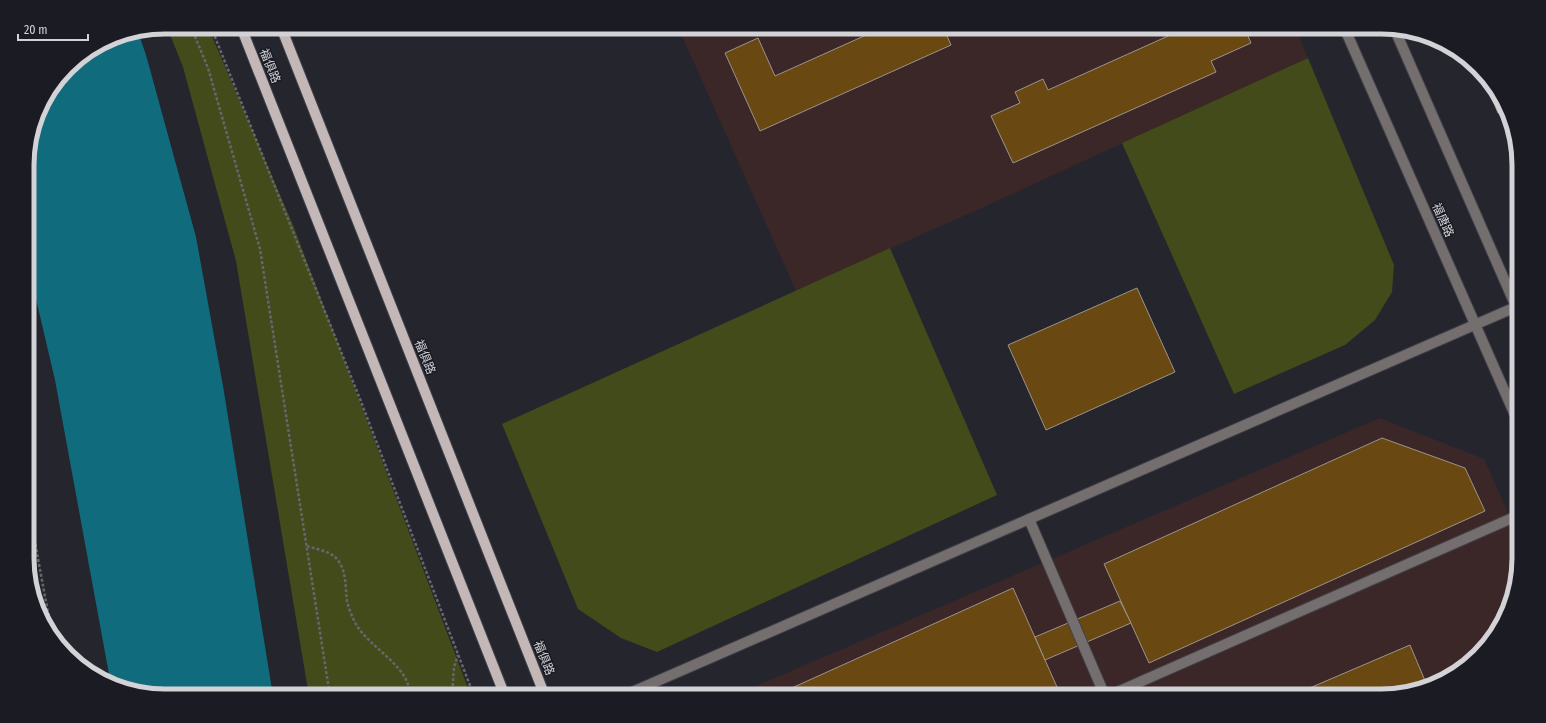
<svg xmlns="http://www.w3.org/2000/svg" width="1546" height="723" font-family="'Fira Sans Condensed','Noto Sans SC',sans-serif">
	<rect width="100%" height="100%" fill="#25252e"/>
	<g fill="#3b2728">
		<polygon points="678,27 1295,27 1308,58 986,206 796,291"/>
		<polygon points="1380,418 1484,459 1519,537 1519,558 1508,611 1485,649 1458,673 1390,696 733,696"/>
	</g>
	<g fill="#434b1a">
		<polygon points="167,27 208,27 293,225 471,696 309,696 236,261 183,67"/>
		<polygon points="1308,58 1394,265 1392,292 1375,320 1345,345 1234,394 1122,143"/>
		<polygon points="890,248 997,495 657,652 621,638 578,609 502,424"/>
		<polygon points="28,535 46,619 28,576"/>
	</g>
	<polygon fill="#106c7c" points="138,32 146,55 196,237 223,386 273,696 165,696 111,685 55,380 28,265 27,156 41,104 74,61 112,37"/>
	<g fill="#6a4811" stroke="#9c948b">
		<polygon points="884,27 943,27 951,45 760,131 725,53 758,38 775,76"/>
		<polygon points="1174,27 1244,27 1251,43 1211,61 1216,72 1013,163 991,116 1020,103 1015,92 1043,79 1048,90 1177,32"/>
		<polygon points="1482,75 1491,81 1503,111 1498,113"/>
		<polygon points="1513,136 1518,147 1518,157 1510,137"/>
		<polygon points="1137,288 1175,372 1046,430 1008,345"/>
		<polygon points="1382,438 1465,468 1485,511 1149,663 1104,564"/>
		<polygon points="1013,588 1061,696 774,696"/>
		<polygon points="1120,601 1131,623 1045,660 1035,637"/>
		<polygon points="1410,645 1426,683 1390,696 1291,696"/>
	</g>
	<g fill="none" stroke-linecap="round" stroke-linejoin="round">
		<defs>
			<g id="minor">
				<polyline points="1344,27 1519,424"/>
				<polyline points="1395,30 1518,311"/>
				<polyline points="1029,519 1105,696"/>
				<polyline points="623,696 1518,306"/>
				<polyline points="1108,696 1519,515"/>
			</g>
			<g id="major">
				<polyline points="241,27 505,696"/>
				<polyline points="281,27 545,696"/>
			</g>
		</defs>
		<use href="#minor" stroke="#414149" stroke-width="12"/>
		<use href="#major" stroke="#414149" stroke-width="12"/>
		<g stroke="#66666d" stroke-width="2.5" stroke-dasharray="3 2" stroke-linecap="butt">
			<polyline points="191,27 208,68 260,249 330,696"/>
			<polyline points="211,27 360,399 474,696"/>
			<polyline points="28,505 52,634"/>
			<path d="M 307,546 C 316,549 328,551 335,557 C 347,568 345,587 347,601 C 349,609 352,617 356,624 C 368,647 413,668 409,696"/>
			<polyline points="452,696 454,667 458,655"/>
		</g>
		<use href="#minor" stroke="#746e6e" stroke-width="10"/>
		<use href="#major" stroke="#c3b8b7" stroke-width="10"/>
	</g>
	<g text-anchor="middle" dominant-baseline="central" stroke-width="3" stroke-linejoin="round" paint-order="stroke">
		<g font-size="12" fill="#d2d2d7" stroke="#1b1b24">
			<text transform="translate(270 66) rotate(68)">福俱路</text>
			<text transform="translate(1443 220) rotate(66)">福唐路</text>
			<text transform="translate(425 357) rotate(68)">福俱路</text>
			<text transform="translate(544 658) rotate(68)">福俱路</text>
		</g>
	</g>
	<path d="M0 0H1546V723H0ZM165 34H1381A131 131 0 0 1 1512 165V558A131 131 0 0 1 1381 689H165A131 131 0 0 1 34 558V165A131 131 0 0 1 165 34Z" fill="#1b1b24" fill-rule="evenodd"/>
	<path fill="none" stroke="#d2d2d7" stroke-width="5" d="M165 34H1381A131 131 0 0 1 1512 165V558A131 131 0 0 1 1381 689H165A131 131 0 0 1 34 558V165A131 131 0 0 1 165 34Z"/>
	<path d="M18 34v6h70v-6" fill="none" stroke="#d2d2d7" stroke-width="2"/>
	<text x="24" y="34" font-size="12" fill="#d2d2d7" stroke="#1b1b24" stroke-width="3" paint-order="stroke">20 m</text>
</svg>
